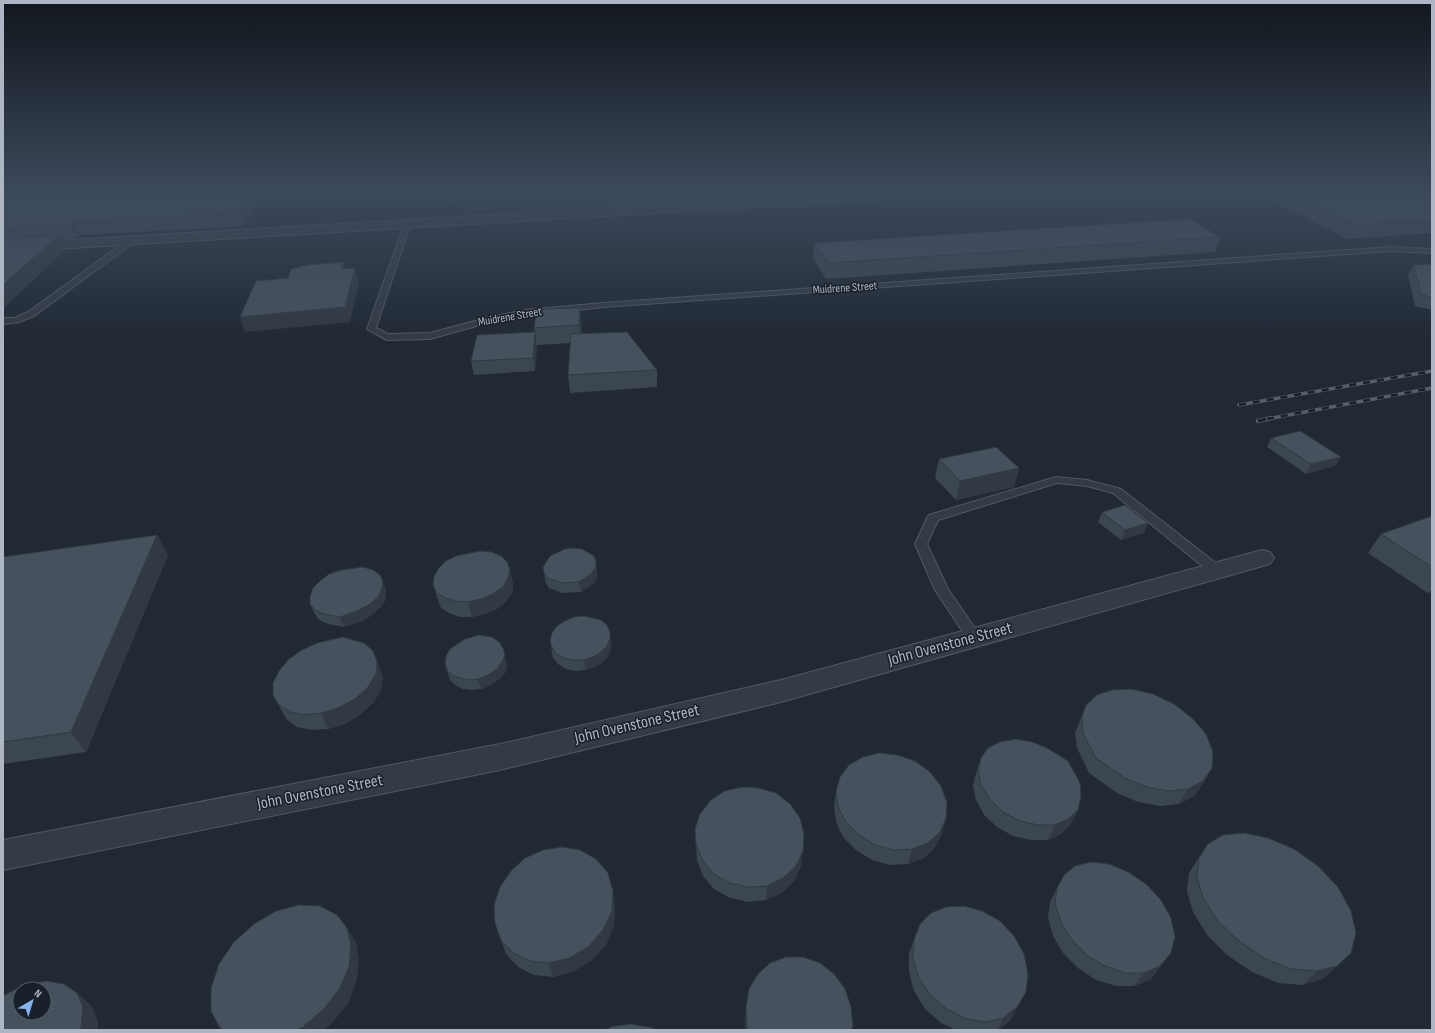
<svg xmlns="http://www.w3.org/2000/svg" width="1435" height="1033" font-family="'Sofia Sans Condensed',sans-serif">
	<rect width="100%" height="100%" fill="#202934"/>
	<g fill="none" stroke-linecap="round" stroke-linejoin="round">
		<defs>
			<g id="service">
				<polygon points="609,195 615,195 619,212 618,213 613,212"/>
				<polygon points="741,195 747,195 752,203 751,204 747,204"/>
				<polygon points="407,223 410,225 376,328 388,334 430,333 486,318 525,310 603,303 1391,247 1432,249 1432,253 1391,251 603,307 525,316 487,323 430,339 387,340 367,329 404,225"/>
				<polygon points="130,238 133,238 137,240 34,316 19,322 3,324 3,318 15,318 28,312"/>
				<polygon points="1056,477 1087,480 1121,489 1222,568 1223,571 1222,574 1217,575 1212,574 1113,493 1087,486 1057,483 938,520 927,544 948,589 981,637 979,641 974,642 969,641 935,590 915,544 927,518 929,515"/>
			</g>
			<g id="minor">
				<polygon points="829,195 896,195 890,199 3,252 3,244"/>
				<polygon points="1262,550 1270,552 1274,558 1270,564 781,702 500,770 3,870 3,840 500,744 781,680"/>
			</g>
		</defs>
		<use href="#service" stroke="#515963" stroke-width="2"/>
		<use href="#minor" stroke="#515963" stroke-width="2"/>
		<use href="#service" fill="#333b45" fill-rule="evenodd"/>
		<use href="#minor" fill="#333b45" fill-rule="evenodd"/>
		<defs>
			<g id="rail-far1">
				<polyline points="1239,405 1432,371"/>
				<polyline points="1267,419 1432,388"/>
			</g>
			<polyline id="rail" points="1258,421 1272,418"/>
		</defs>
		<use href="#rail-far1" stroke="#555f6c" stroke-width="3.5"/>
		<use href="#rail" stroke="#555f6c" stroke-width="4.5"/>
		<use href="#rail-far1" stroke="#192029" stroke-width="2.5" stroke-dasharray="7" stroke-linecap="butt"/>
		<use href="#rail" stroke="#192029" stroke-width="3" stroke-dasharray="8" stroke-linecap="butt"/>
	</g>
	<g fill="#3c4651">
		<polygon points="3,195 262,195 244,226 80,235 77,238 59,239 65,250 3,308"/>
		<polygon points="444,195 553,195 445,202"/>
		<polygon points="640,195 687,195 688,202 644,204"/>
		<polygon points="1261,195 1432,195 1432,233 1347,239"/>
		<polygon points="1220,237 1215,252 826,279 813,258 814,243"/>
		<polygon points="1432,264 1432,310 1415,306 1408,275 1414,265"/>
		<polygon points="582,325 581,334 657,370 657,387 570,393 568,375 571,343 537,345 535,371 474,375 471,361 535,332 534,328"/>
		<polygon points="1271,438 1335,466 1306,474 1267,447"/>
		<polygon points="939,459 1019,468 1014,487 956,500 935,478"/>
		<polygon points="1102,512 1148,523 1144,533 1121,540 1098,522"/>
		<polygon points="1432,516 1432,592 1428,593 1368,553 1381,534"/>
		<polygon points="157,535 168,555 86,752 3,764 3,557"/>
		<polygon points="596,562 597,572 597,577 594,583 581,592 563,593 549,588 546,583 544,573"/>
		<polygon points="510,570 513,585 512,593 506,602 497,609 485,614 472,617 460,617 449,613 441,608 438,600 433,585"/>
		<polygon points="386,591 386,599 381,607 373,614 363,621 344,627 328,624 319,620 315,614 310,604"/>
		<polygon points="550,640 611,642 611,649 608,656 603,662 595,667 585,670 575,671 566,669 558,664 553,658"/>
		<polygon points="445,663 507,665 505,673 499,679 491,685 481,689 472,690 463,689 455,685 450,680"/>
		<polygon points="383,677 381,689 374,702 361,714 345,724 328,729 312,730 297,727 287,720 273,695"/>
		<polygon points="1086,705 1212,768 1203,784 1194,796 1179,804 1160,806 1138,802 1117,793 1089,773 1077,748 1075,733"/>
		<polygon points="981,758 1078,810 1070,825 1061,834 1048,840 1031,840 1013,836 997,827 984,815 976,800 973,786 976,773"/>
		<polygon points="836,791 942,833 935,847 924,858 908,864 890,865 872,860 856,850 843,837 836,822 834,806"/>
		<polygon points="695,829 801,866 794,881 782,893 766,900 748,902 730,898 714,889 703,876 697,860"/>
		<polygon points="1223,835 1323,979 1303,985 1278,983 1252,972 1227,955 1207,935 1193,912 1187,891 1189,873 1208,844"/>
		<polygon points="1057,888 1171,953 1150,980 1134,986 1116,986 1096,980 1078,968 1063,953 1053,936 1048,918 1050,902"/>
		<polygon points="615,906 614,925 606,945 591,961 572,972 553,977 534,975 518,967 506,954 495,923"/>
		<polygon points="914,940 1010,1021 998,1030 956,1030 941,1023 925,1009 914,991 909,972 909,954"/>
		<polygon points="746,1007 852,1030 746,1030 745,1020"/>
	</g>
	<g fill="#313942">
		<polygon points="250,195 262,195 244,226 239,212"/>
		<polygon points="73,222 80,235 77,238 70,224"/>
		<polygon points="58,236 65,250 4,308 3,307 3,285"/>
		<polygon points="344,262 348,276 342,269"/>
		<polygon points="355,268 359,282 350,322 245,332 240,317"/>
		<polygon points="580,308 582,325 581,342 579,325"/>
		<polygon points="535,332 537,345 535,371 533,358"/>
		<polygon points="1341,457 1335,466 1306,474 1311,464"/>
		<polygon points="1019,468 1014,487 956,500 960,481"/>
		<polygon points="1148,523 1144,533 1121,540 1125,530"/>
		<polygon points="157,535 168,555 86,752 71,732"/>
		<polygon points="596,562 597,572 597,577 594,583 581,592 579,582"/>
		<polygon points="510,570 513,585 512,593 506,602 497,609 485,614 472,617 468,602"/>
		<polygon points="383,581 386,591 386,599 381,607 373,614 363,621 344,627 340,617"/>
		<polygon points="1432,588 1432,592 1428,593"/>
		<polygon points="610,632 611,649 608,656 603,662 595,667 585,670 584,660"/>
		<polygon points="503,648 507,665 505,673 499,679 491,685 481,689 478,679"/>
		<polygon points="377,661 383,677 381,689 374,702 361,714 345,724 328,729 321,713"/>
		<polygon points="1212,768 1203,784 1194,796 1179,804 1188,789"/>
		<polygon points="1078,810 1070,825 1061,834 1048,840 1055,825"/>
		<polygon points="946,818 942,833 935,847 924,858 908,864 912,849"/>
		<polygon points="803,851 801,866 794,881 782,893 766,900 767,886"/>
		<polygon points="613,891 615,906 614,925 606,945 591,961 572,972 553,977 549,963"/>
		<polygon points="347,928 356,942 359,960 357,980 349,1002 333,1022 324,1030 296,1030"/>
		<polygon points="1171,953 1150,980 1134,986 1144,973"/>
		<polygon points="1337,966 1323,979 1303,985 1317,971"/>
		<polygon points="1026,992 1010,1021 997,1030 1003,1018"/>
		<polygon points="77,993 92,1006 98,1021 98,1030 80,1030"/>
	</g>
	<g fill="#46515e" stroke="#313942" fill-rule="evenodd">
		<polygon points="3,195 250,195 239,212 73,222 70,224 3,228"/>
		<polygon points="643,195 660,195 643,196"/>
		<polygon points="1293,195 1432,195 1432,220 1354,225"/>
		<polygon points="1190,219 1220,237 828,263 814,243"/>
		<polygon points="58,236 3,285 3,239"/>
		<polygon points="344,262 342,269 355,268 345,307 240,317 256,281 288,278 291,269 307,265"/>
		<polygon points="1432,264 1432,297 1421,295 1414,265"/>
		<polygon points="580,308 579,325 534,328 537,309"/>
		<polygon points="535,332 533,358 471,361 477,335"/>
		<polygon points="627,332 657,370 568,375 571,334"/>
		<polygon points="1300,431 1341,457 1311,464 1271,438"/>
		<polygon points="996,447 1019,468 960,481 939,459"/>
		<polygon points="1125,505 1148,523 1125,530 1102,512"/>
		<polygon points="1432,516 1432,567 1381,534"/>
		<polygon points="157,535 71,732 3,742 3,557"/>
		<polygon points="574,548 582,549 594,556 596,562 596,567 592,573 579,582 562,583 548,578 544,573 543,567 550,556 565,549"/>
		<polygon points="480,551 492,552 501,556 507,562 510,570 508,578 503,587 493,594 481,599 468,602 456,601 445,598 437,593 433,585 434,577 438,569 446,561 456,556"/>
		<polygon points="363,567 373,570 380,575 383,581 382,589 378,597 370,604 359,610 340,617 324,614 315,610 310,604 310,597 313,588 320,581 329,574 341,570"/>
		<polygon points="584,616 601,620 607,625 610,632 610,639 607,646 601,652 593,657 584,660 574,660 564,658 556,654 552,647 550,640 552,633 557,626 565,621 574,617"/>
		<polygon points="479,635 492,637 499,642 503,648 505,655 502,662 497,669 488,675 478,679 469,680 460,678 452,675 447,670 445,663 446,656 450,649 465,639"/>
		<polygon points="343,637 364,643 373,651 377,661 376,674 368,687 355,699 338,708 321,713 304,715 290,712 279,705 273,695 273,683 279,671 289,659 302,650 317,643"/>
		<polygon points="1131,689 1153,694 1174,704 1192,718 1206,734 1213,752 1212,768 1203,781 1188,789 1168,791 1147,787 1125,778 1096,758 1083,733 1082,717 1086,705 1097,695 1112,690"/>
		<polygon points="1016,739 1032,742 1047,748 1068,761 1080,783 1081,797 1078,810 1068,819 1055,825 1038,825 1020,821 1003,812 990,799 981,785 978,771 981,758 988,748 1000,742"/>
		<polygon points="879,753 897,755 915,761 930,772 941,786 947,803 946,818 940,832 928,843 912,849 894,850 875,845 859,835 846,822 838,807 836,791 840,777 849,765 863,757"/>
		<polygon points="742,787 759,788 776,793 790,804 800,818 804,834 803,851 796,866 783,878 767,886 749,887 730,883 714,874 703,861 696,845 695,829 700,814 711,800 725,791"/>
		<polygon points="1244,833 1268,838 1294,849 1318,866 1338,887 1351,911 1356,933 1351,953 1337,966 1317,971 1291,969 1264,958 1239,941 1218,921 1203,898 1197,877 1199,858 1208,844 1223,835"/>
		<polygon points="562,847 580,850 596,859 608,873 613,891 612,911 603,930 588,947 569,958 549,963 530,961 513,953 501,940 495,923 494,905 500,887 511,871 525,858 543,850"/>
		<polygon points="1091,862 1109,864 1128,872 1146,884 1161,900 1171,918 1175,937 1171,953 1160,966 1144,973 1125,973 1105,966 1087,955 1071,939 1061,922 1055,903 1057,888 1064,875 1075,866"/>
		<polygon points="299,905 320,906 337,915 347,928 351,946 349,967 340,988 324,1009 303,1027 296,1030 223,1030 220,1028 211,1011 211,988 219,964 234,942 254,924 276,911"/>
		<polygon points="964,906 982,911 1000,921 1014,936 1024,954 1028,974 1026,992 1017,1007 1003,1018 986,1022 966,1019 947,1009 930,995 919,978 913,959 914,940 920,924 931,913 946,907"/>
		<polygon points="786,957 803,957 820,963 834,974 845,989 851,1007 853,1026 851,1030 749,1030 747,1025 746,1007 749,989 758,974 770,963"/>
		<path d="M 46,981 L 64,984 L 77,993 L 83,1007 L 81,1027 L 80,1030 L 3,1030 L 3,996 L 24,985 ZM 20,989 L 44,989 L 44,1013 L 20,1013 Z"/>
		<polygon points="631,1024 653,1028 656,1030 606,1030 611,1027"/>
	</g>
	<linearGradient id="sky" x2="0" y2="1"><stop stop-color="#12171d"/><stop offset="0.57" stop-color="#3c495c"/><stop offset="1" stop-color="#3c495c" stop-opacity="0"/></linearGradient>
	<rect width="1435" height="340" fill="url(#sky)"/>
	<g text-anchor="middle" dominant-baseline="central" stroke-width="3" stroke-linejoin="round" paint-order="stroke">
		<g font-size="12" fill="#adb6c2" stroke="#192029">
			<text transform="translate(845 288) rotate(-4)">Muidrene Street</text>
			<text transform="translate(510 317) rotate(-10)">Muidrene Street</text>
		</g>
		<g font-size="17" fill="#adb6c2" stroke="#192029">
			<text transform="translate(950 644) rotate(-15)">John Ovenstone Street</text>
			<text transform="translate(637 724) rotate(-13)">John Ovenstone Street</text>
			<text transform="translate(320 792) rotate(-11)">John Ovenstone Street</text>
		</g>
	</g>
	<rect width="1435" height="1033" fill="none" stroke="#adb6c2" stroke-width="8"/>
	<g transform="translate(32 1001) rotate(38)"><circle r="19" fill="#192029" stroke="#545c66"/>
	<path d="M0-3L7 15L0 10L-7 15Z" fill="#83b2f1"/>
	<text y="-6" font-size="11" font-weight="bold" text-anchor="middle" fill="#adb6c2">N</text>
	</g>
</svg>
